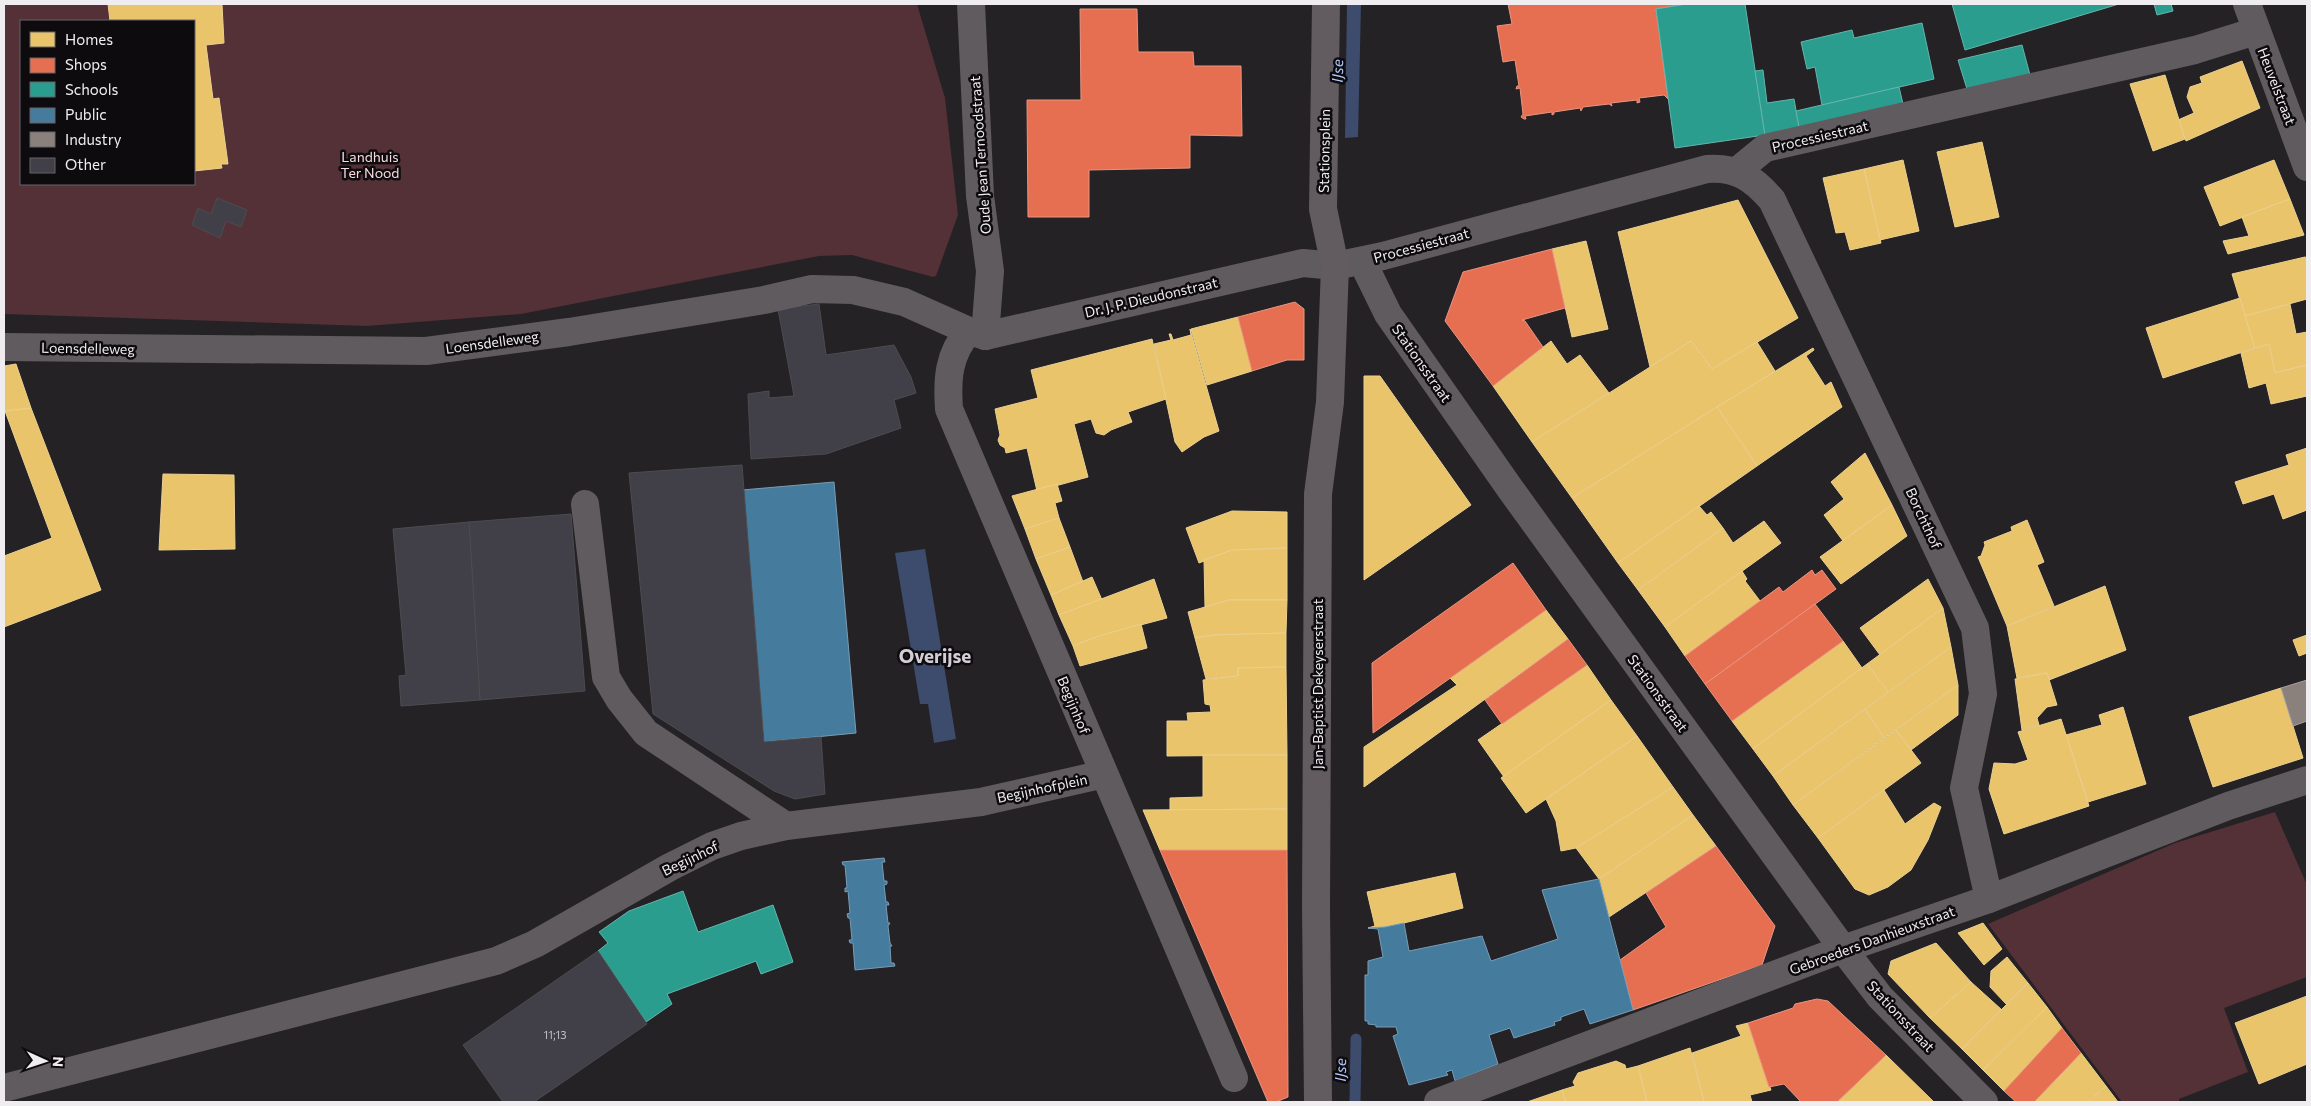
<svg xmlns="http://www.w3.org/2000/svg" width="2311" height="1106" font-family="Commissioner,sans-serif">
	<rect width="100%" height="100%" fill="#242225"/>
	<g fill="#543037" fill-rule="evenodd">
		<path d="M 4,4 L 917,4 L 945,98 L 958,215 L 936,276 L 933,277 L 852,255 L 819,256 L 521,314 L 367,326 L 4,314 ZM 21,21 L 194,21 L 194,184 L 21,184 Z"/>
		<polygon points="2275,812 2307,885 2307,977 2224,1008 2248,1072 2179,1099 2179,1102 2122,1102 1988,924 2175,843"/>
	</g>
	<g fill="#3d4b6c">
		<polygon points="1347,4 1361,4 1358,137 1345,138"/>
		<polygon points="925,549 956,739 934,743 928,704 920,704 895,553"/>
	</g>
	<g fill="#e9c46a" stroke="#ebd092">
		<polygon points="108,4 222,4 224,43 206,45 213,99 219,98 228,164 221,164 222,168 194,171 194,21 110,21"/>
		<polygon points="2242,61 2260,108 2186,141 2178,120 2194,113 2187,97 2190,87 2202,83 2200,77"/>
		<polygon points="2165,75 2185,139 2153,151 2130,84"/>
		<polygon points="1982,142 1999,217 1955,227 1937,152"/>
		<polygon points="1903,160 1919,231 1880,240 1864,169"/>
		<polygon points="2274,160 2290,199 2220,226 2204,187"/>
		<polygon points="1864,169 1881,243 1850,250 1845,232 1836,233 1823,178"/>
		<polygon points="2290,199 2304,235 2228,254 2223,241 2249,236 2242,217"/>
		<polygon points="1738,200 1798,318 1712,369 1691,341 1650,367 1618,232"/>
		<polygon points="1586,241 1608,329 1572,337 1552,249"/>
		<polygon points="2305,257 2307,258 2307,299 2245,316 2232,274"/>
		<polygon points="2240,298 2255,348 2163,378 2146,328"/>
		<polygon points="2290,304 2296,334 2307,332 2307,365 2275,373 2269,344 2255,348 2245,316"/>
		<polygon points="1238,317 1252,371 1207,385 1191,329"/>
		<polygon points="1190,329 1219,431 1204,437 1182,452 1175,442 1154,344 1171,340 1169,334 1171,334 1173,340 1191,335"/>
		<polygon points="1152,339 1166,399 1128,412 1132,422 1111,430 1104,435 1096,433 1091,419 1074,424 1088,477 1037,491 1027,448 1006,453 1005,448 1000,445 998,440 1000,435 995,409 1038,398 1031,370"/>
		<polygon points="1551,341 1567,364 1580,355 1609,393 1532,442 1493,386"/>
		<polygon points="1691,341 1712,369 1757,342 1775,371 1572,498 1532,442"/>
		<polygon points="2269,344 2275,373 2307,365 2307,396 2271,404 2266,383 2249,388 2241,353"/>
		<polygon points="1813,348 1814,350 1806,356 1825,386 1831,382 1842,407 1757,466 1717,407"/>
		<polygon points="16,364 31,408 4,412 4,366"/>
		<polygon points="1364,376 1380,376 1471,505 1364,580"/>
		<polygon points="1717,407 1757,466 1618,563 1572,498"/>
		<polygon points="31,408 101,590 4,627 4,556 52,538 5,411"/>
		<polygon points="2307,448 2307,510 2283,519 2274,494 2243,504 2235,482 2289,465 2286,455"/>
		<polygon points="1865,453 1892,505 1843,541 1824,515 1844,499 1831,482"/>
		<polygon points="163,474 234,475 235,549 159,550"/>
		<polygon points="1057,484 1062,501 1055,503 1059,518 1025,529 1012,496"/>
		<polygon points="1892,505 1907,536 1841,584 1820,557"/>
		<polygon points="1699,506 1707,515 1711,512 1723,528 1638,590 1618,563"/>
		<polygon points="1232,511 1287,512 1287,548 1232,550 1199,563 1186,528"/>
		<polygon points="1059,518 1070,547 1036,559 1025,529"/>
		<polygon points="2027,520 2044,562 2037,565 2054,606 2007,626 1978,557 1981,556 1985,545 1984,542 2012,531 2011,527"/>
		<polygon points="1764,521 1781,543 1665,627 1638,590 1723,528 1733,543"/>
		<polygon points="1070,547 1083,582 1051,595 1036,559"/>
		<polygon points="1287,548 1287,600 1229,600 1205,607 1204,560 1232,550"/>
		<polygon points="1742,571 1747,579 1745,581 1760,601 1685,656 1665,627"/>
		<polygon points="1092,577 1102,600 1059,615 1051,595"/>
		<polygon points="1154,579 1167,618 1099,636 1073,646 1059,615"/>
		<polygon points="1928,579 1943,608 1880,655 1860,628"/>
		<polygon points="2105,586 2126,650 2049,680 2047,673 2017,678 2007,626"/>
		<polygon points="1229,600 1287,600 1286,633 1214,635 1195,638 1188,612"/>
		<polygon points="1943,608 1951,647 1888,692 1867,664"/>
		<polygon points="1546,610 1568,639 1364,787 1364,747 1457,685 1450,678"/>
		<polygon points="1141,624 1147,648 1080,666 1073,646 1099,636"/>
		<polygon points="1286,633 1286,667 1238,668 1238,676 1206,679 1195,638 1214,635"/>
		<polygon points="2307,635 2307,653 2299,656 2293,640"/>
		<polygon points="1843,641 1862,668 1753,749 1732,721"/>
		<polygon points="1951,647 1958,685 1884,738 1865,709"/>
		<polygon points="1867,664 1888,692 1773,776 1753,749"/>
		<polygon points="1587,665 1611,700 1504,777 1478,740"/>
		<polygon points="1286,667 1287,755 1167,756 1167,721 1188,721 1187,713 1211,712 1210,705 1205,704 1203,680 1238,676 1238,668"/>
		<polygon points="2047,673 2057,705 2047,707 2037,718 2039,725 2022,730 2015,679"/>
		<polygon points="1958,685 1958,715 1911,750 1896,730"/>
		<polygon points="2281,688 2303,758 2213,787 2189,717"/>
		<polygon points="1611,700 1637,736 1526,813 1501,778"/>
		<polygon points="2123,707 2146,784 2088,802 2066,735 2102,725 2099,715"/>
		<polygon points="1865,709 1884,738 1793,805 1773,776"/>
		<polygon points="2061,719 2089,806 2004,834 1989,789 1994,763 2015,764 2028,760 2018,732"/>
		<polygon points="1896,730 1921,763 1818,838 1793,805"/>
		<polygon points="1637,736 1673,787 1576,848 1561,851 1556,821 1546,799"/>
		<polygon points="1203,755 1287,755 1287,809 1170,810 1170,798 1203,797"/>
		<polygon points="1673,787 1693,815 1599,879 1576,848"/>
		<polygon points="1884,790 1905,824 1934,803 1941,807 1928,840 1911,870 1888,887 1869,895 1855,889 1818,838"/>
		<polygon points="1287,809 1287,850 1160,850 1143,810"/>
		<polygon points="1693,815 1716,846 1609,917 1599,879"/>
		<polygon points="1455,873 1463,908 1404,923 1385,927 1368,928 1375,926 1367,892"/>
		<polygon points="1983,923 2002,949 1984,965 1958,933"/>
		<polygon points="1936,943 1971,982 1930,1018 1888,974 1891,961"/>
		<polygon points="2007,957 2028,983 2007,1005 1990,987 1991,971"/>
		<polygon points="1971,982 2002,1010 1962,1049 1930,1018"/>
		<polygon points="2028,983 2047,1007 1983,1070 1962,1049"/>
		<polygon points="2307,996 2307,1064 2259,1084 2235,1023"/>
		<polygon points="2047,1007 2062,1028 2004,1091 1983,1070"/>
		<polygon points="1748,1023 1771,1090 1750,1095 1752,1102 1704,1102 1692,1053 1741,1036 1736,1026"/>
		<polygon points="1690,1048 1704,1102 1647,1102 1638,1066"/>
		<polygon points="2081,1053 2106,1086 2088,1102 2034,1102"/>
		<polygon points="1886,1055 1934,1102 1837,1102"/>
		<polygon points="1616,1061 1625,1065 1626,1069 1638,1066 1647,1102 1566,1102 1562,1090 1575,1086 1573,1082 1578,1073"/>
		<polygon points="2106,1086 2118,1102 2088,1102"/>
		<polygon points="1562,1090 1566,1102 1527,1102"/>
	</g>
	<g fill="#e76f51" stroke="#e99581">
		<polygon points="1508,4 1687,4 1656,9 1668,99 1664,95 1639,98 1640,102 1637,103 1637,100 1611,103 1612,106 1609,104 1583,107 1581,111 1580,108 1554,112 1554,114 1552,115 1552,112 1525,116 1526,119 1524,119 1521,117 1523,114 1520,88 1516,89 1517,86 1519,86 1515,60 1503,62 1497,26 1512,24"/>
		<polygon points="1080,9 1137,9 1138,52 1193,52 1194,66 1241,66 1242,136 1190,135 1190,168 1089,170 1089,217 1028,217 1027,100 1081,100"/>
		<polygon points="1552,249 1565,308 1522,320 1525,321 1543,347 1493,386 1445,321 1463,272"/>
		<polygon points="1295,302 1304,309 1304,360 1287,360 1252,371 1238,317"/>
		<polygon points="1513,563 1546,610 1373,733 1372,663"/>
		<polygon points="1812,570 1815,575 1822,570 1836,589 1705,684 1685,656 1779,587 1783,592"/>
		<polygon points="1815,604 1843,641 1732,721 1705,684"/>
		<polygon points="1568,639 1587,665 1502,724 1485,700"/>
		<polygon points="1716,846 1775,926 1762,965 1633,1010 1620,960 1666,927 1646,893"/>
		<polygon points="1160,850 1287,850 1288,1097 1276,1102 1268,1102"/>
		<polygon points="1817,999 1828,1001 1886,1055 1837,1102 1801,1102 1784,1084 1769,1087 1748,1023 1793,1008 1795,1004"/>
		<polygon points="2062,1028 2081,1053 2034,1102 2016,1102 2004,1091"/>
	</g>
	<g fill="#2a9d8f" stroke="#65b5ac">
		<polygon points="1687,4 1745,4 1765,135 1675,148 1656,9"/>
		<polygon points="1952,4 2119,4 1965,50"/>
		<polygon points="2154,4 2171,4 2173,11 2157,15"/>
		<polygon points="1922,23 1934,79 1822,105 1815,67 1807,69 1801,42 1852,30 1854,38"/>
		<polygon points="2022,45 2030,75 1967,89 1958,60"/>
		<polygon points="1763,70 1767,103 1794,99 1799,127 1765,135 1755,71"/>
		<polygon points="1899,87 1903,104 1799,127 1796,111"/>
		<polygon points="683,891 698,932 773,905 793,962 761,974 756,961 667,994 672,1004 646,1022 598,951 608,943 599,932 629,911"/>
	</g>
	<g fill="#457b9d" stroke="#789db6">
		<polygon points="834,482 856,733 764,742 742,490"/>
		<polygon points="884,858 885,862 882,862 884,881 887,881 887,884 884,885 886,902 888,902 889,905 886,905 888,923 890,923 888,926 890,943 892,946 890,946 891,963 894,963 895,966 855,970 853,943 850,943 849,940 852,940 850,918 848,918 847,914 850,913 848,891 845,892 845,888 847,888 845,865 843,865 842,862"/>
		<polygon points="1599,879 1633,1010 1590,1024 1584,1009 1561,1017 1561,1020 1554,1022 1555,1025 1514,1038 1510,1028 1489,1035 1498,1064 1455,1081 1452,1070 1446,1072 1448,1075 1409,1085 1393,1036 1398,1034 1396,1027 1376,1027 1376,1025 1368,1024 1368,1021 1365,1021 1365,975 1368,975 1368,961 1383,957 1378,929 1368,928 1385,927 1404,923 1409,951 1482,936 1491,961 1558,939 1542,890"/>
	</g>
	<polygon fill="#8a817c" stroke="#a8a19f" points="2307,680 2307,721 2293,726 2281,688"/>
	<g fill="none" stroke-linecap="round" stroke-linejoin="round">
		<polyline stroke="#3d4b6c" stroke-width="11" points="1355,1102 1356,1039"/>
	</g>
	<g fill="#413f47" stroke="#4d4c4f">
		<polygon points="217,198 247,210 241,227 226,221 220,238 192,225 198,208 211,214"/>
		<polygon points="819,304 826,355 894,345 911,377 916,393 894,400 901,428 826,454 751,459 748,394 769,391 769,398 794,396 778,309"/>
		<polygon points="742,465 764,742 821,737 825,794 795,799 774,791 653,714 629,473"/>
		<polygon points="571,514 585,691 480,700 469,522"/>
		<polygon points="469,522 480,700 401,706 399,676 406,675 393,529"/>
		<polygon points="598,951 647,1024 534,1102 503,1102 463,1045"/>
	</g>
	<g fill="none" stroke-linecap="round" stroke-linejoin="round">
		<g stroke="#605b5f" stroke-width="28">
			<polyline points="971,4 980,196 990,271 985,336"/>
			<polyline points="2247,4 2307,167"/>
			<polyline points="1737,171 1765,148 2195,50 2256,31"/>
			<polyline points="1362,261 1388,314 1511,490 1843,949 1880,997 1984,1102"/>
			<path d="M 969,331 C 948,354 947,380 949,409 L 1234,1078"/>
			<path d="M 4,347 L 426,351 L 569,332 L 764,300 L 812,289 L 853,290 L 904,302 L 969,331 L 985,336 L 1303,263 L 1335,266 L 1383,256 L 1707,169 C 1737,167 1753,178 1772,200 L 1975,628 L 1983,694 L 1964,788 L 1989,899"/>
			<polyline points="585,504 606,677 619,699 646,733 786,826"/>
			<polyline points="4,1088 496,961 535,944 670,867 712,846 741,836 786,826 981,802 1104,774"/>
			<polyline points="1438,1102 1843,949 1989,899 2228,806 2307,780"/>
		</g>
		<polyline stroke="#625b60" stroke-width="28" points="1318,1102 1316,907 1318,494 1330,402 1335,266 1323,209 1326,4"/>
	</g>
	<g text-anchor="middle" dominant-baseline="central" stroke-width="5" stroke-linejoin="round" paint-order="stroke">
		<g font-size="11" fill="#c4c2c6">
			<text x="555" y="1034">11;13</text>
		</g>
		<g font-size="14" fill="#efedf0" stroke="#0d0b0e">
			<text transform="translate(2277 86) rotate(69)">Heuvelstraat</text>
			<text transform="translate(1820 136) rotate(-13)">Processiestraat</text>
			<text transform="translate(1324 151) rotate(-89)">Stationsplein</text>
			<text transform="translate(980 155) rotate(-94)">Oude Jean Ternoodstraat</text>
			<text transform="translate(1421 245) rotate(-15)">Processiestraat</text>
			<text transform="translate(1151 297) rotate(-13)">Dr. J. P. Dieudonstraat</text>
			<text transform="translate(492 342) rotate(-8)">Loensdelleweg</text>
			<text transform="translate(88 348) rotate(1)">Loensdelleweg</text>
			<text transform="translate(1422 363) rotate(55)">Stationsstraat</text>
			<text transform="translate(1924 518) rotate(65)">Borchthof</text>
			<text transform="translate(1317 684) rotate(-90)">Jan-Baptist Dekeyserstraat</text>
			<text transform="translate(1658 693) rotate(54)">Stationsstraat</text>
			<text transform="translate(1074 705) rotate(67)">Begijnhof</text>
			<text transform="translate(1042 788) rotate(-12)">Begijnhofplein</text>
			<text transform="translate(690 858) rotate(-26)">Begijnhof</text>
			<text transform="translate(1872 940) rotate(-20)">Gebroeders Danhieuxstraat</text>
			<text transform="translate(1901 1016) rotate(47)">Stationsstraat</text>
		</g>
		<g font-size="14" fill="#fad9de" stroke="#0d0b0e">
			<text x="370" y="156">Landhuis<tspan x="370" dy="16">Ter Nood</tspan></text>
		</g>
		<g font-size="15" font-style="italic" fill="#b4cafc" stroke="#0d0b0e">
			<text transform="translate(1337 71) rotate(-89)">IJse</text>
			<text transform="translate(1340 1070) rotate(-89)">IJse</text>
		</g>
		<g font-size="19" font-weight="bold" fill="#d3ced5" stroke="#0d0b0e">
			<text x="935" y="655">Overijse</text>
		</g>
	</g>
	<rect width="2311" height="1106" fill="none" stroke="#efedf0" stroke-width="10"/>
	<rect x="20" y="20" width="175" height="165" fill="#0d0b0e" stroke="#676568"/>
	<rect x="30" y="32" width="25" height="15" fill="#e9c46a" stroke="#676568"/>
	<text x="65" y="45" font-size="15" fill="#efedf0">Homes</text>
	<rect x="30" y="58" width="25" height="15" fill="#e76f51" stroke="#676568"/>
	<text x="65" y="70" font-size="15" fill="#efedf0">Shops</text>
	<rect x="30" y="82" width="25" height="15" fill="#2a9d8f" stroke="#676568"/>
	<text x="65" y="95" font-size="15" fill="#efedf0">Schools</text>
	<rect x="30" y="108" width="25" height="15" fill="#457b9d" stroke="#676568"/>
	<text x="65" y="120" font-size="15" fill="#efedf0">Public</text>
	<rect x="30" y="132" width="25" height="15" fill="#8a817c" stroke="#676568"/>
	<text x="65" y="145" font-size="15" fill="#efedf0">Industry</text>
	<rect x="30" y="158" width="25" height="15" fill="#413f47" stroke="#676568"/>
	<text x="65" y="170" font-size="15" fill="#efedf0">Other</text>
	<g transform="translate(45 1061) rotate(93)" stroke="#0d0b0e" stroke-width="4" paint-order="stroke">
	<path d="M0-4L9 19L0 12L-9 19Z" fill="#efedf0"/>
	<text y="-8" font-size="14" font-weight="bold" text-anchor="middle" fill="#efedf0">N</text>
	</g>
</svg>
